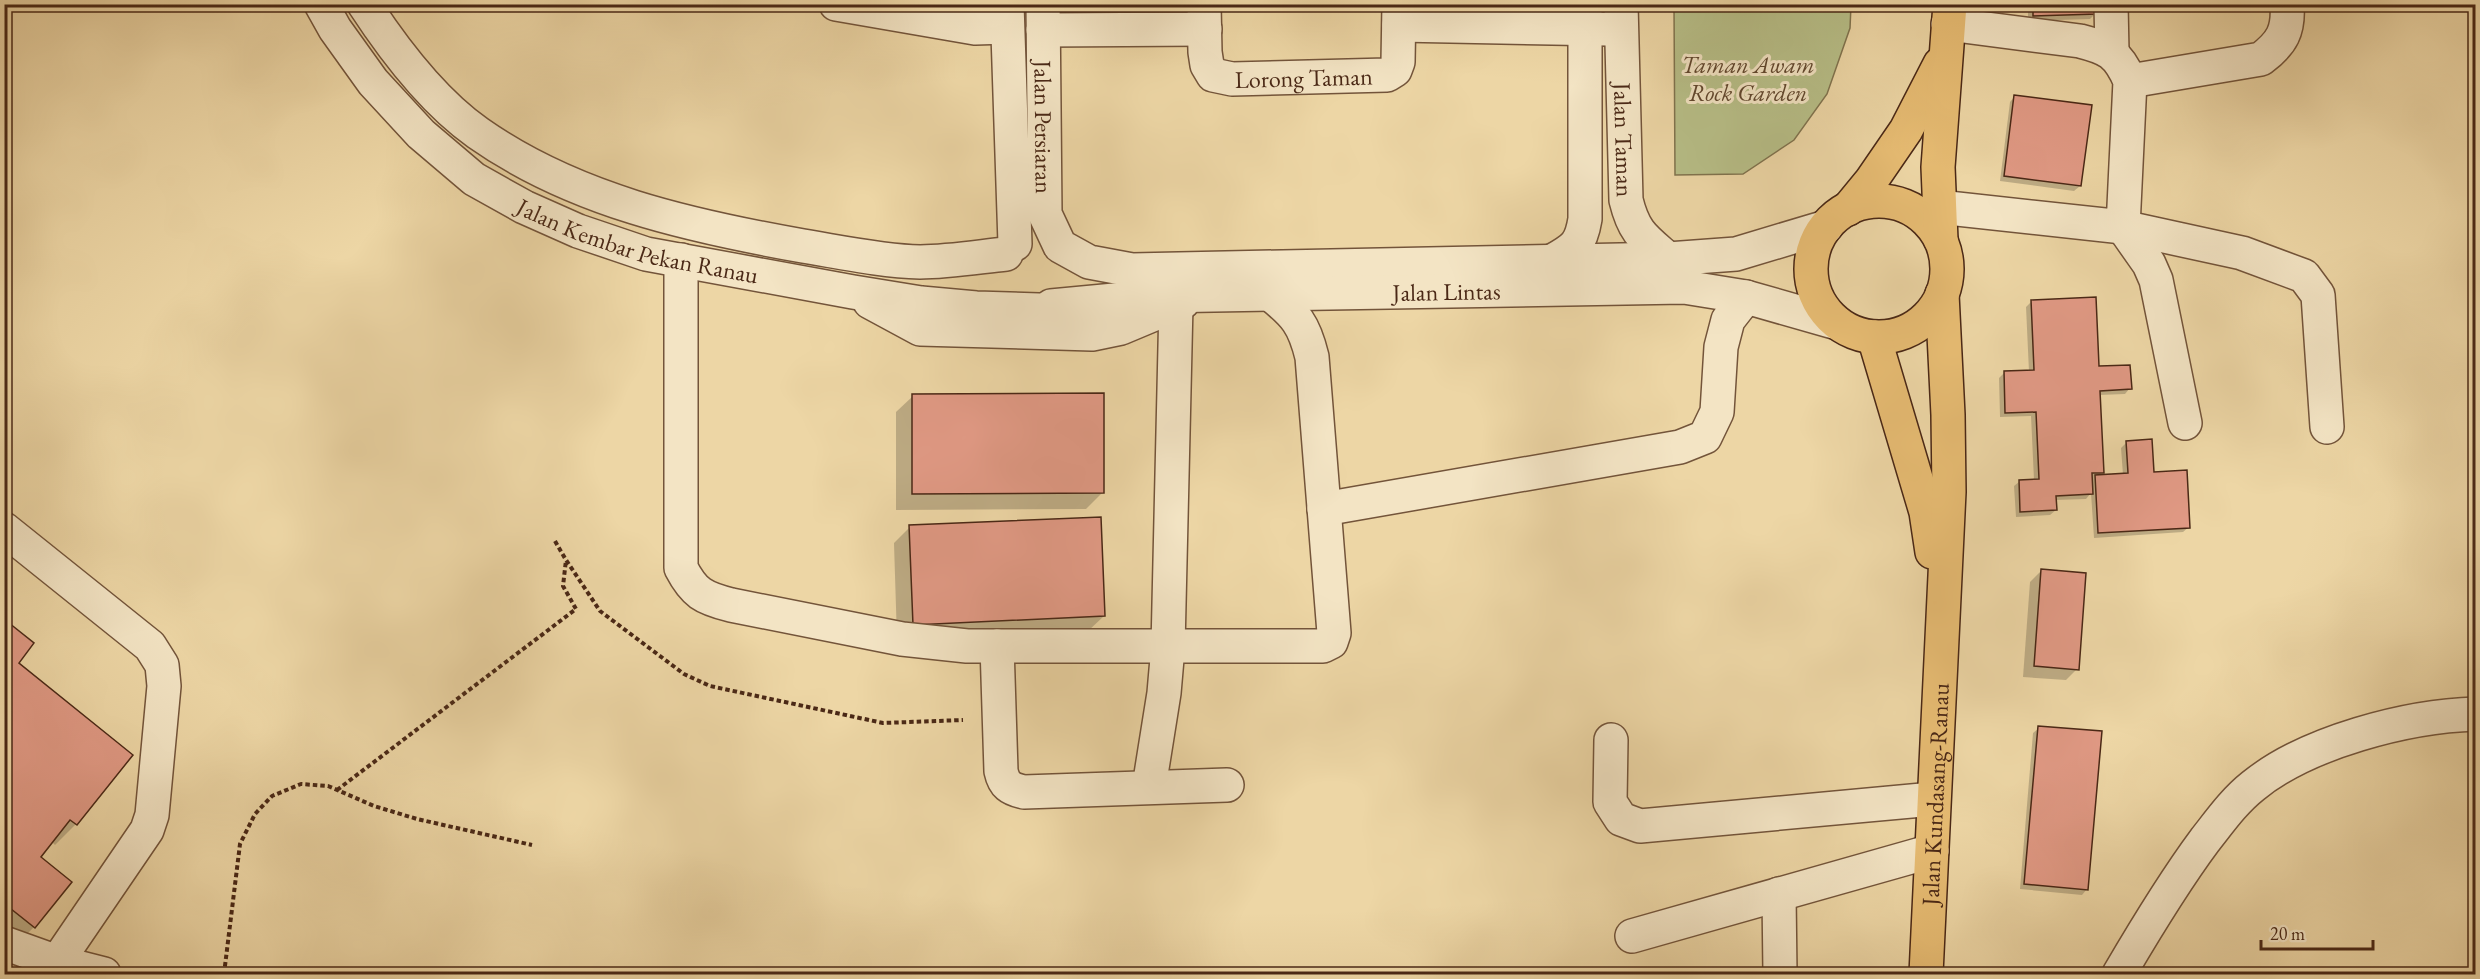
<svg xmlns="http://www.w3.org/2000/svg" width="2480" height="979" font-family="'EB Garamond',serif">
	<rect width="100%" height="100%" fill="#edd6a5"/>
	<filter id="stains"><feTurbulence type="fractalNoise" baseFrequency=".00333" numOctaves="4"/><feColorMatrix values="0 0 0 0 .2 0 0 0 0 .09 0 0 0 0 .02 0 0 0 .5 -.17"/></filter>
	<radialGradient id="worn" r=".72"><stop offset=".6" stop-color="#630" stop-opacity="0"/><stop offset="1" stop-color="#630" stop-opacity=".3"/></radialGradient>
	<polygon fill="#b7be87" stroke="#80734e" stroke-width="1.5" points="1674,5 1851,5 1850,28 1827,94 1794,140 1743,174 1675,175"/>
	<g fill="#0003">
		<polygon points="2028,4 2095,4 2095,14 2090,19 2028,21"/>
		<polygon points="2015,96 2080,186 2074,191 2000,181 2010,102"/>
		<polygon points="2032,301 2098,368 2130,388 2125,394 2099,395 2102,472 2098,476 2123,475 2121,448 2127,442 2153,473 2189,527 2183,532 2094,538 2091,493 2086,499 2055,500 2056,510 2050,515 2016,517 2014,486 2020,481 2034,480 2031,416 2000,417 1999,378 2004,373 2029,372 2026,307"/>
		<polygon points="913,396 1103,492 1086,509 896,510 896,412"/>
		<polygon points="910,527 1104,616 1087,632 897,640 894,543"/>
		<polygon points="2041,571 2077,669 2066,680 2023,677 2030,582"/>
		<polygon points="4,621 16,663 130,755 76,824 55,845 51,841 38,857 70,882 34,927 13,948 4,941"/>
		<polygon points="2039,728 2087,889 2082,895 2020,889 2033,733"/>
	</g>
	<g fill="#e09984" stroke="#4a2816" stroke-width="1.5">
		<polygon points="2033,4 2096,4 2097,14 2033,16"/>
		<polygon points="2014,95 2092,105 2081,186 2004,176"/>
		<polygon points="2096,297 2099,366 2130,365 2132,389 2100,391 2104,473 2092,473 2093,494 2056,496 2057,510 2020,512 2019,480 2039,479 2036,412 2005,413 2004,371 2034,370 2031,300"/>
		<polygon points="1104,393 1104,493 912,494 912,394"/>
		<polygon points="2152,439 2154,472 2187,470 2190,528 2098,533 2095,475 2128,473 2126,441"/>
		<polygon points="1101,517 1105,616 913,625 909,525"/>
		<polygon points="2041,569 2086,573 2079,670 2034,666"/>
		<polygon points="4,619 34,643 19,663 133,755 77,825 70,820 41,857 72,882 35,928 6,905 4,907"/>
		<polygon points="2038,726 2102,731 2088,890 2024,884"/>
	</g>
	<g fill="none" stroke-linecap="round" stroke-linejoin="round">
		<defs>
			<g id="minor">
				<path id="s1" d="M 321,4 L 335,29 L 373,82 L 421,134 L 474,179 L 524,207 L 578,231 L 646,254 L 853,292 L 921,303 L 976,308 L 1039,310"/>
				<path d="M 364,4 C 394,50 434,102 478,133 C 573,200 690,226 803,246 C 840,252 882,261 920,262 C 948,262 978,257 1006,254"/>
				<polyline points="836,4 975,28 1007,27"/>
				<polyline points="1007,4 1015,244"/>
				<path id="s2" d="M 1043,4 L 1045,214 L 1060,246 L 1089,262 L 1132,270 L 1668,259 L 1736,254 L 1826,227"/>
				<path id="s3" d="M 1204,4 L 1205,52 L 1207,65 L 1213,75 L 1232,79 L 1387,75 L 1395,70 L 1398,62 L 1399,4"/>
				<path id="s4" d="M 1621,4 L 1626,200 C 1634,233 1644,238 1668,259"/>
				<polyline points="2111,4 2112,52"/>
				<polyline points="1399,25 1608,29"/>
				<polyline points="1043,30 1205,29"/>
				<path d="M 2130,81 L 2261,59 C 2282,43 2289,31 2287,4"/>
				<path d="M 1939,207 L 2123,227 L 2130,81 C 2118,53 2108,48 2080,41 L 1948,24"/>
				<polyline points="2123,227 2242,253 2304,276 2318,295 2327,427"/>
				<polyline points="2123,227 2149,264 2156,280 2185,423"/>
				<path d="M 681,260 L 681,568 C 694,593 703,598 731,605 L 902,639 L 967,646 L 1323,646 L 1331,642 L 1334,633 L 1312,357 C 1304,324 1296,315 1270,294"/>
				<path d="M 1554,260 C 1575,248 1581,244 1585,219 L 1585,4"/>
				<polyline points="870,302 920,329 1092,334 1121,328 1183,302"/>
				<path id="s5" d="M 1051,306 L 1157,296 L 1684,287 L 1746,297 L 1837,323"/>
				<polyline points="1324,509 1680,447 1705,437 1717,412 1721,347 1728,320 1746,297"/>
				<polyline points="4,529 150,646 162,665 164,686 152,815 147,830 57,962"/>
				<path d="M 997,646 L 1001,771 C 1004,785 1010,789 1024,792 L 1227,785"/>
				<polyline points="1611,740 1610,802 1621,819 1640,826 1933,799"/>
				<polyline points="1149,787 1164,693 1168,647 1176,304"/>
				<polyline points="1779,894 1780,974"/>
				<polyline points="1632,936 1932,851"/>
				<polyline points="4,943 57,962 104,974"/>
				<path d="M 2119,974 C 2146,928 2173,883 2205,840 C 2220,821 2234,801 2253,786 C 2307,742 2407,716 2476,714"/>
			</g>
			<g id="highway">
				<circle cx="1879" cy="269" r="68"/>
				<polyline points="1848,209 1871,181 1906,130 1940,64"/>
				<polyline points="1941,240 1938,167 1950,4"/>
				<polyline points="1874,337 1926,512 1932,552"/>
				<path id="s6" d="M 1926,974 L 1949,492 L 1948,415 L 1942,294"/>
			</g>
		</defs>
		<use href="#minor" stroke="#73543a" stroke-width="36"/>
		<use href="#highway" stroke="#4a2816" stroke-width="36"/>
		<g stroke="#4a2816" stroke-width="4" stroke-dasharray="4.5 3" stroke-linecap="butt">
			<polyline points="555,541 566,560 600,611 684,674 710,686 883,723 963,720"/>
			<polyline points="337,790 576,609 563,586 566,560"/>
			<polyline points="224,974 240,844 255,814 272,796 301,784 328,786 374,806 417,819 532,845"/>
		</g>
		<use href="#minor" stroke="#f3e4c4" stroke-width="33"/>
		<use href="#highway" stroke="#e6bb72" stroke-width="33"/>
	</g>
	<g text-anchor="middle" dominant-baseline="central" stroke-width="6" stroke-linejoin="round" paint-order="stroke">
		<g font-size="24" font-style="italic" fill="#60462d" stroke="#f3e4c4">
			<text x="1748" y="64">Taman Awam<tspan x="1748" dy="28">Rock Garden</tspan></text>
		</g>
		<g font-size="24" fill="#4a2816" stroke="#f3e4c4">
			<text stroke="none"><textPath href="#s3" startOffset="164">Lorong Taman</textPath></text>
			<text stroke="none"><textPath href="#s2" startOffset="123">Jalan Persiaran</textPath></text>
			<text stroke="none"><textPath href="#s4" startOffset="136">Jalan Taman</textPath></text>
			<text stroke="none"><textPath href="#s1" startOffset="411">Jalan Kembar Pekan Ranau</textPath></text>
			<text stroke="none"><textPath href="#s5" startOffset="396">Jalan Lintas</textPath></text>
			<text stroke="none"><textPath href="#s6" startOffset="180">Jalan Kundasang-Ranau</textPath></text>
		</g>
	</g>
	<rect width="2480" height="979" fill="none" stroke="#edd6a5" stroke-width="24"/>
	<rect x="6" y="6" width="2468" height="967" fill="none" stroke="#4a2816" stroke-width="3"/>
	<rect x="12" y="12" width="2456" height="955" fill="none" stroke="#4a2816" stroke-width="1.5"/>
	<path d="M2261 940v9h112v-9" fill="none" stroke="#4a2816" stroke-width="3"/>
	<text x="2270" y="940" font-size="18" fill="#4a2816" stroke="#f3e4c4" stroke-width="4.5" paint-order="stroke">20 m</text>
	<rect width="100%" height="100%" filter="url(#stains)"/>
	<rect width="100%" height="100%" fill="url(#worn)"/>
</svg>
